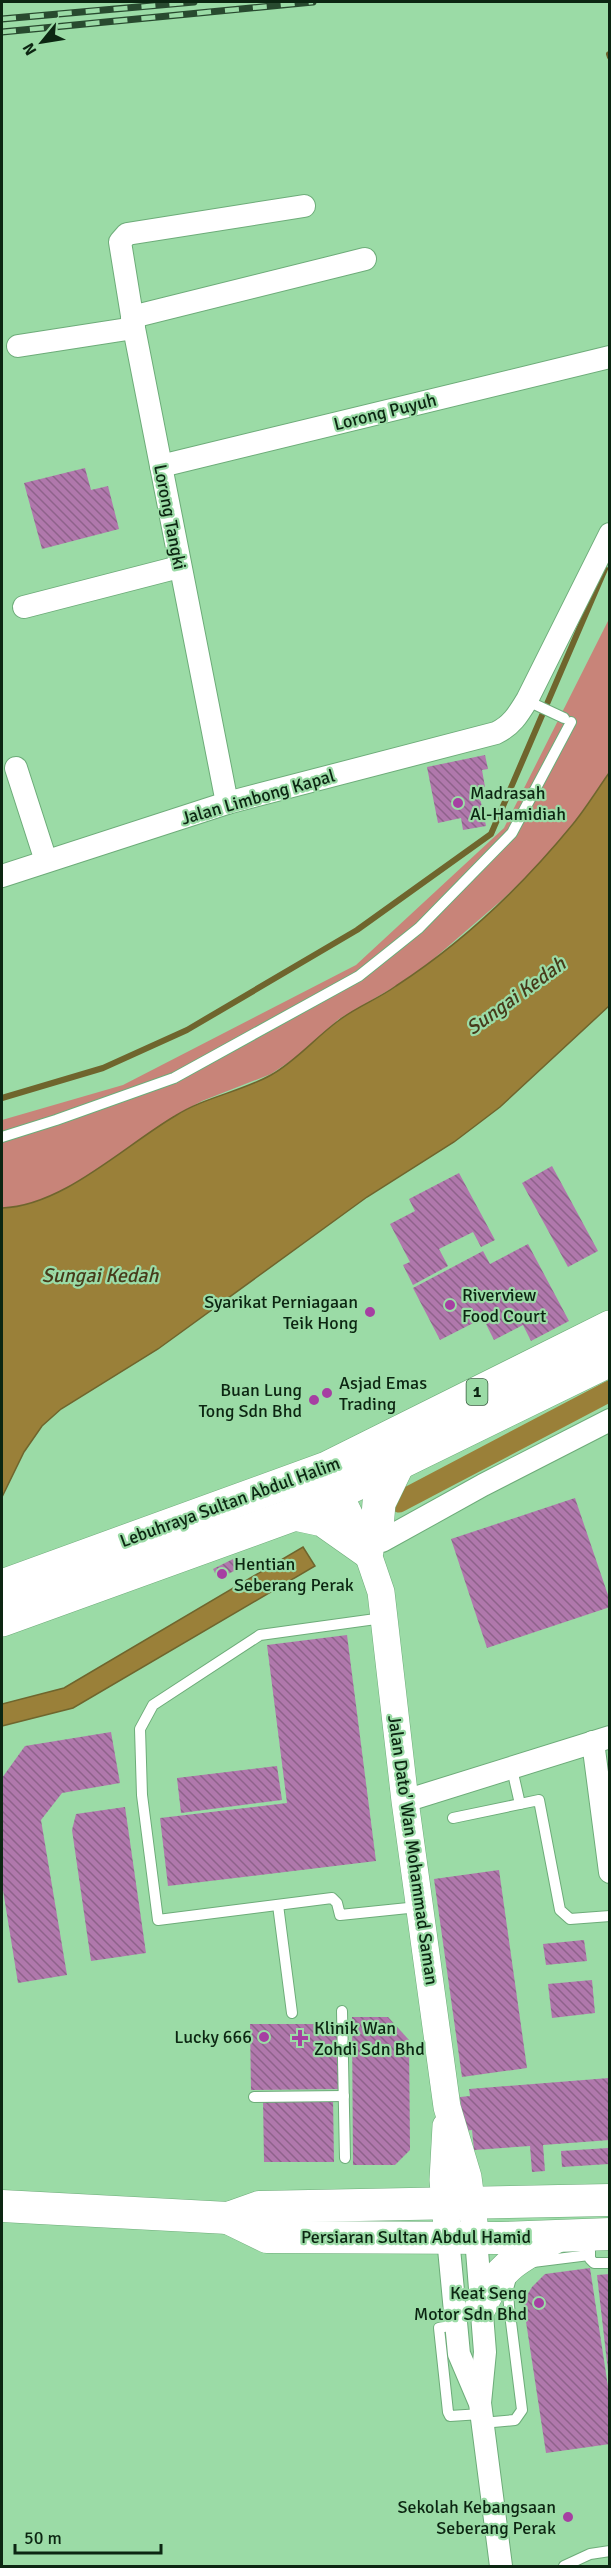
<svg xmlns="http://www.w3.org/2000/svg" width="611" height="2568" font-family="Signika,sans-serif">
	<defs>
		<pattern id="building-back-hatch" width="6" height="6" patternUnits="userSpaceOnUse" patternTransform="scale(1.5)"><rect width="6" height="6" fill="#b078ac"/><path d="M-1 5l2 2M0 0l6 6M5-1l2 2" fill="none" stroke="#8e628b"/></pattern>
	</defs>
	<rect width="100%" height="100%" fill="#9bdba6"/>
	<polygon fill="#c88479" points="609,619 609,773 574,823 538,865 503,899 430,962 396,986 339,1019 295,1058 271,1074 202,1101 178,1114 81,1180 51,1196 27,1205 2,1208 2,1120 123,1085 356,965 504,828"/>
	<g fill="#9a8039" stroke="#6f652d" stroke-width="1.5">
		<path d="M 609,773 L 609,1006 L 500,1107 L 454,1142 L 367,1197 L 158,1349 L 61,1409 L 42,1426 L 24,1452 L 2,1497 L 2,1208 C 63,1206 124,1146 175,1116 C 205,1097 240,1092 271,1075 C 296,1061 315,1038 338,1021 C 356,1007 378,999 396,986 C 462,943 523,885 573,824 C 586,808 597,790 609,773 Z"/>
		<polygon points="303,1547 315,1566 73,1708 2,1726 2,1704 64,1688"/>
	</g>
	<g fill="none" stroke-linecap="round" stroke-linejoin="round">
		<g stroke="#6f652d" stroke-width="6">
			<polyline points="609,54 610,57"/>
			<polyline points="2,1098 103,1068 187,1030 357,930 491,834 605,569"/>
		</g>
		<polyline stroke="#9a8039" stroke-width="21" points="399,1502 610,1391"/>
	</g>
	<g fill="url(#building-back-hatch)">
		<polygon points="85,468 91,490 108,486 119,529 42,549 24,483"/>
		<polygon points="485,755 488,769 482,770 485,787 478,788 486,826 463,830 461,818 438,823 427,767"/>
		<polygon points="552,1166 598,1251 568,1267 522,1183"/>
		<polygon points="459,1173 495,1240 481,1247 473,1232 439,1249 448,1266 413,1285 403,1265 410,1262 390,1224 415,1211 409,1199"/>
		<polygon points="528,1244 569,1321 531,1341 523,1325 494,1340 483,1318 440,1340 413,1288 483,1251 490,1264"/>
		<polygon points="575,1498 610,1601 610,1607 487,1648 451,1539"/>
		<polygon points="233,1559 238,1569 218,1579 213,1569"/>
		<polygon points="347,1635 376,1861 168,1886 160,1818 287,1803 267,1645"/>
		<polygon points="111,1732 120,1783 62,1793 41,1820 67,1975 18,1983 2,1884 2,1778 25,1746"/>
		<polygon points="277,1766 282,1800 181,1813 177,1778"/>
		<polygon points="125,1807 146,1953 91,1961 72,1830 76,1814"/>
		<polygon points="499,1870 527,2068 462,2077 434,1879"/>
		<polygon points="584,1940 587,1961 546,1965 543,1944"/>
		<polygon points="592,1980 595,2013 552,2018 548,1984"/>
		<polygon points="352,2017 388,2017 409,2040 410,2150 395,2165 353,2165"/>
		<polygon points="250,2024 341,2024 341,2089 251,2090"/>
		<polygon points="609,2078 610,2140 543,2145 545,2171 532,2172 530,2146 474,2150 472,2130 463,2131 460,2097 470,2096 469,2089"/>
		<polygon points="263,2099 333,2099 334,2162 264,2162"/>
		<polygon points="608,2148 609,2164 562,2167 561,2151"/>
		<polygon points="590,2268 610,2400 610,2444 546,2453 523,2302 532,2287 545,2274"/>
		<polygon points="610,2274 610,2371 608,2371 597,2275"/>
	</g>
	<g fill="none" stroke-linecap="round" stroke-linejoin="round">
		<defs>
			<g id="service">
				<polyline points="534,704 564,718"/>
				<polyline points="2,1137 56,1120 174,1078 359,976 419,928 512,833 571,722"/>
				<polyline points="383,1618 260,1635 153,1705 140,1729 142,1795 158,1920 332,1898 337,1903 340,1915 418,1907"/>
				<polyline points="512,1769 520,1804"/>
				<polyline points="453,1818 539,1800 560,1910 570,1919 610,1916"/>
				<polyline points="278,1905 292,2013"/>
				<polyline points="342,2011 345,2158"/>
				<polyline points="254,2097 344,2096"/>
				<polyline points="590,2251 590,2259 594,2263 610,2263"/>
				<polyline points="533,2262 589,2255"/>
				<polyline points="457,2324 439,2328 448,2412 450,2416 481,2414"/>
				<polyline points="482,2423 515,2420 522,2410 509,2306 508,2289 511,2278"/>
				<polyline points="564,2566 590,2554 610,2551"/>
			</g>
			<g id="minor">
				<polyline points="132,317 365,259"/>
				<polyline points="18,346 134,328"/>
				<polyline points="161,466 610,357"/>
				<polyline points="24,607 179,567"/>
				<polyline points="16,768 46,861"/>
				<polyline points="227,803 134,328 120,242 127,234 304,206"/>
				<path d="M 2,876 L 227,803 L 496,733 C 511,726 518,715 527,700 L 610,534"/>
				<polyline points="382,1541 483,1485 610,1420"/>
				<polyline points="593,1742 610,1872"/>
				<polyline points="405,1801 610,1737"/>
				<polyline points="448,2238 459,2354 479,2401"/>
				<polyline points="476,2238 485,2352 480,2403 501,2566"/>
			</g>
			<g id="tertiary">
				<polyline points="330,1475 367,1551 381,1592 405,1801 447,2107 468,2177 476,2238"/>
				<polyline points="446,2126 443,2180 448,2238"/>
			</g>
			<g id="secondary">
				<polyline points="2,2206 228,2218 259,2207 610,2200"/>
				<polyline points="228,2218 267,2237 501,2238 610,2234"/>
				<path d="M 481,2306 C 499,2266 518,2258 554,2238"/>
			</g>
			<g id="primary">
				<polyline points="295,1514 323,1520 367,1551"/>
				<polyline points="377,1528 379,1503 397,1466"/>
				<polyline points="2,1586 327,1468 610,1327"/>
				<polyline points="2,1620 295,1514 610,1360"/>
			</g>
		</defs>
		<use href="#service" stroke="#6dac79" stroke-width="12"/>
		<use href="#minor" stroke="#6dac79" stroke-width="24"/>
		<use href="#tertiary" stroke="#6dac79" stroke-width="28"/>
		<use href="#secondary" stroke="#6dac79" stroke-width="33"/>
		<use href="#primary" stroke="#6dac79" stroke-width="34"/>
		<use href="#service" stroke="#fff" stroke-width="10"/>
		<use href="#minor" stroke="#fff" stroke-width="22"/>
		<use href="#tertiary" stroke="#fff" stroke-width="27"/>
		<use href="#secondary" stroke="#fff" stroke-width="32"/>
		<use href="#primary" stroke="#fff" stroke-width="33"/>
		<defs>
			<g id="rail">
				<polyline points="2,19 194,2"/>
				<polyline points="2,32 313,2"/>
			</g>
		</defs>
		<use href="#rail" stroke="#284a2f" stroke-width="7"/>
		<use href="#rail" stroke="#9bdba6" stroke-width="4.5" stroke-dasharray="14" stroke-linecap="butt"/>
	</g>
	<g fill="#a63fa2" stroke="#9bdba6" stroke-width="2">
		<circle cx="458" cy="803" r="6"/>
		<circle cx="450" cy="1305" r="6"/>
		<circle cx="370" cy="1312" r="6"/>
		<circle cx="327" cy="1393" r="6"/>
		<circle cx="314" cy="1400" r="6"/>
		<circle cx="222" cy="1574" r="6"/>
		<circle cx="264" cy="2037" r="6"/>
		<path d="M297 2029h6v6h6v6h-6v6h-6v-6h-6v-6h6z"/>
		<circle cx="539" cy="2303" r="6"/>
		<circle cx="568" cy="2517" r="6"/>
	</g>
	<g text-anchor="middle" dominant-baseline="central" stroke-width="4.5" stroke-linejoin="round" paint-order="stroke">
		<rect fill="#9bdba6" stroke="#375c3e" stroke-width="1.5" x="466.5" y="1379" width="21" height="26" rx="4.5"/>
		<g font-size="16" font-weight="bold" fill="#0c2612">
			<text x="477" y="1392">1</text>
		</g>
		<g font-size="18" fill="#0c2612" stroke="#9bdba6">
			<text transform="translate(385 412) rotate(-14)">Lorong Puyuh</text>
			<text transform="translate(170 517) rotate(79)">Lorong Tangki</text>
			<text transform="translate(258 797) rotate(-16)">Jalan Limbong Kapal</text>
			<text transform="translate(230 1502) rotate(-20)">Lebuhraya Sultan Abdul Halim</text>
			<text transform="translate(413 1850) rotate(82)">Jalan Dato' Wan Mohammad Saman</text>
			<text x="416" y="2237">Persiaran Sultan Abdul Hamid</text>
		</g>
		<g font-size="18" fill="#0c2612" stroke="#9bdba6" text-anchor="start">
			<text x="470" y="793">Madrasah<tspan x="470" dy="21">Al-Hamidiah</tspan></text>
			<text x="462" y="1295">Riverview<tspan x="462" dy="21">Food Court</tspan></text>
			<text x="358" y="1302" text-anchor="end">Syarikat Perniagaan<tspan x="358" dy="21">Teik Hong</tspan></text>
			<text x="339" y="1383">Asjad Emas<tspan x="339" dy="21">Trading</tspan></text>
			<text x="302" y="1390" text-anchor="end">Buan Lung<tspan x="302" dy="21">Tong Sdn Bhd</tspan></text>
			<text x="234" y="1564">Hentian<tspan x="234" dy="21">Seberang Perak</tspan></text>
			<text x="314" y="2028">Klinik Wan<tspan x="314" dy="21">Zohdi Sdn Bhd</tspan></text>
			<text x="252" y="2037" text-anchor="end">Lucky 666</text>
			<text x="527" y="2293" text-anchor="end">Keat Seng<tspan x="527" dy="21">Motor Sdn Bhd</tspan></text>
			<text x="556" y="2507" text-anchor="end">Sekolah Kebangsaan<tspan x="556" dy="21">Seberang Perak</tspan></text>
		</g>
		<g font-size="20" font-style="italic" fill="#463a1a" stroke="#9bdba6">
			<text transform="translate(516 996) rotate(-36)">Sungai Kedah</text>
			<text x="100" y="1275">Sungai Kedah</text>
		</g>
	</g>
	<rect width="611" height="2568" fill="none" stroke="#0c2612" stroke-width="6"/>
	<g transform="translate(42 42) rotate(240)" stroke="#9bdba6" stroke-width="4.5" paint-order="stroke">
	<path d="M0-4.5L10 22L0 15L-10 22Z" fill="#0c2612"/>
	<text y="-9" font-size="16" font-weight="bold" text-anchor="middle" fill="#0c2612">N</text>
	</g>
	<path d="M15 2544v9h146v-9" fill="none" stroke="#0c2612" stroke-width="3"/>
	<text x="24" y="2544" font-size="18" fill="#0c2612" stroke="#9bdba6" stroke-width="4.5" paint-order="stroke">50 m</text>
</svg>
